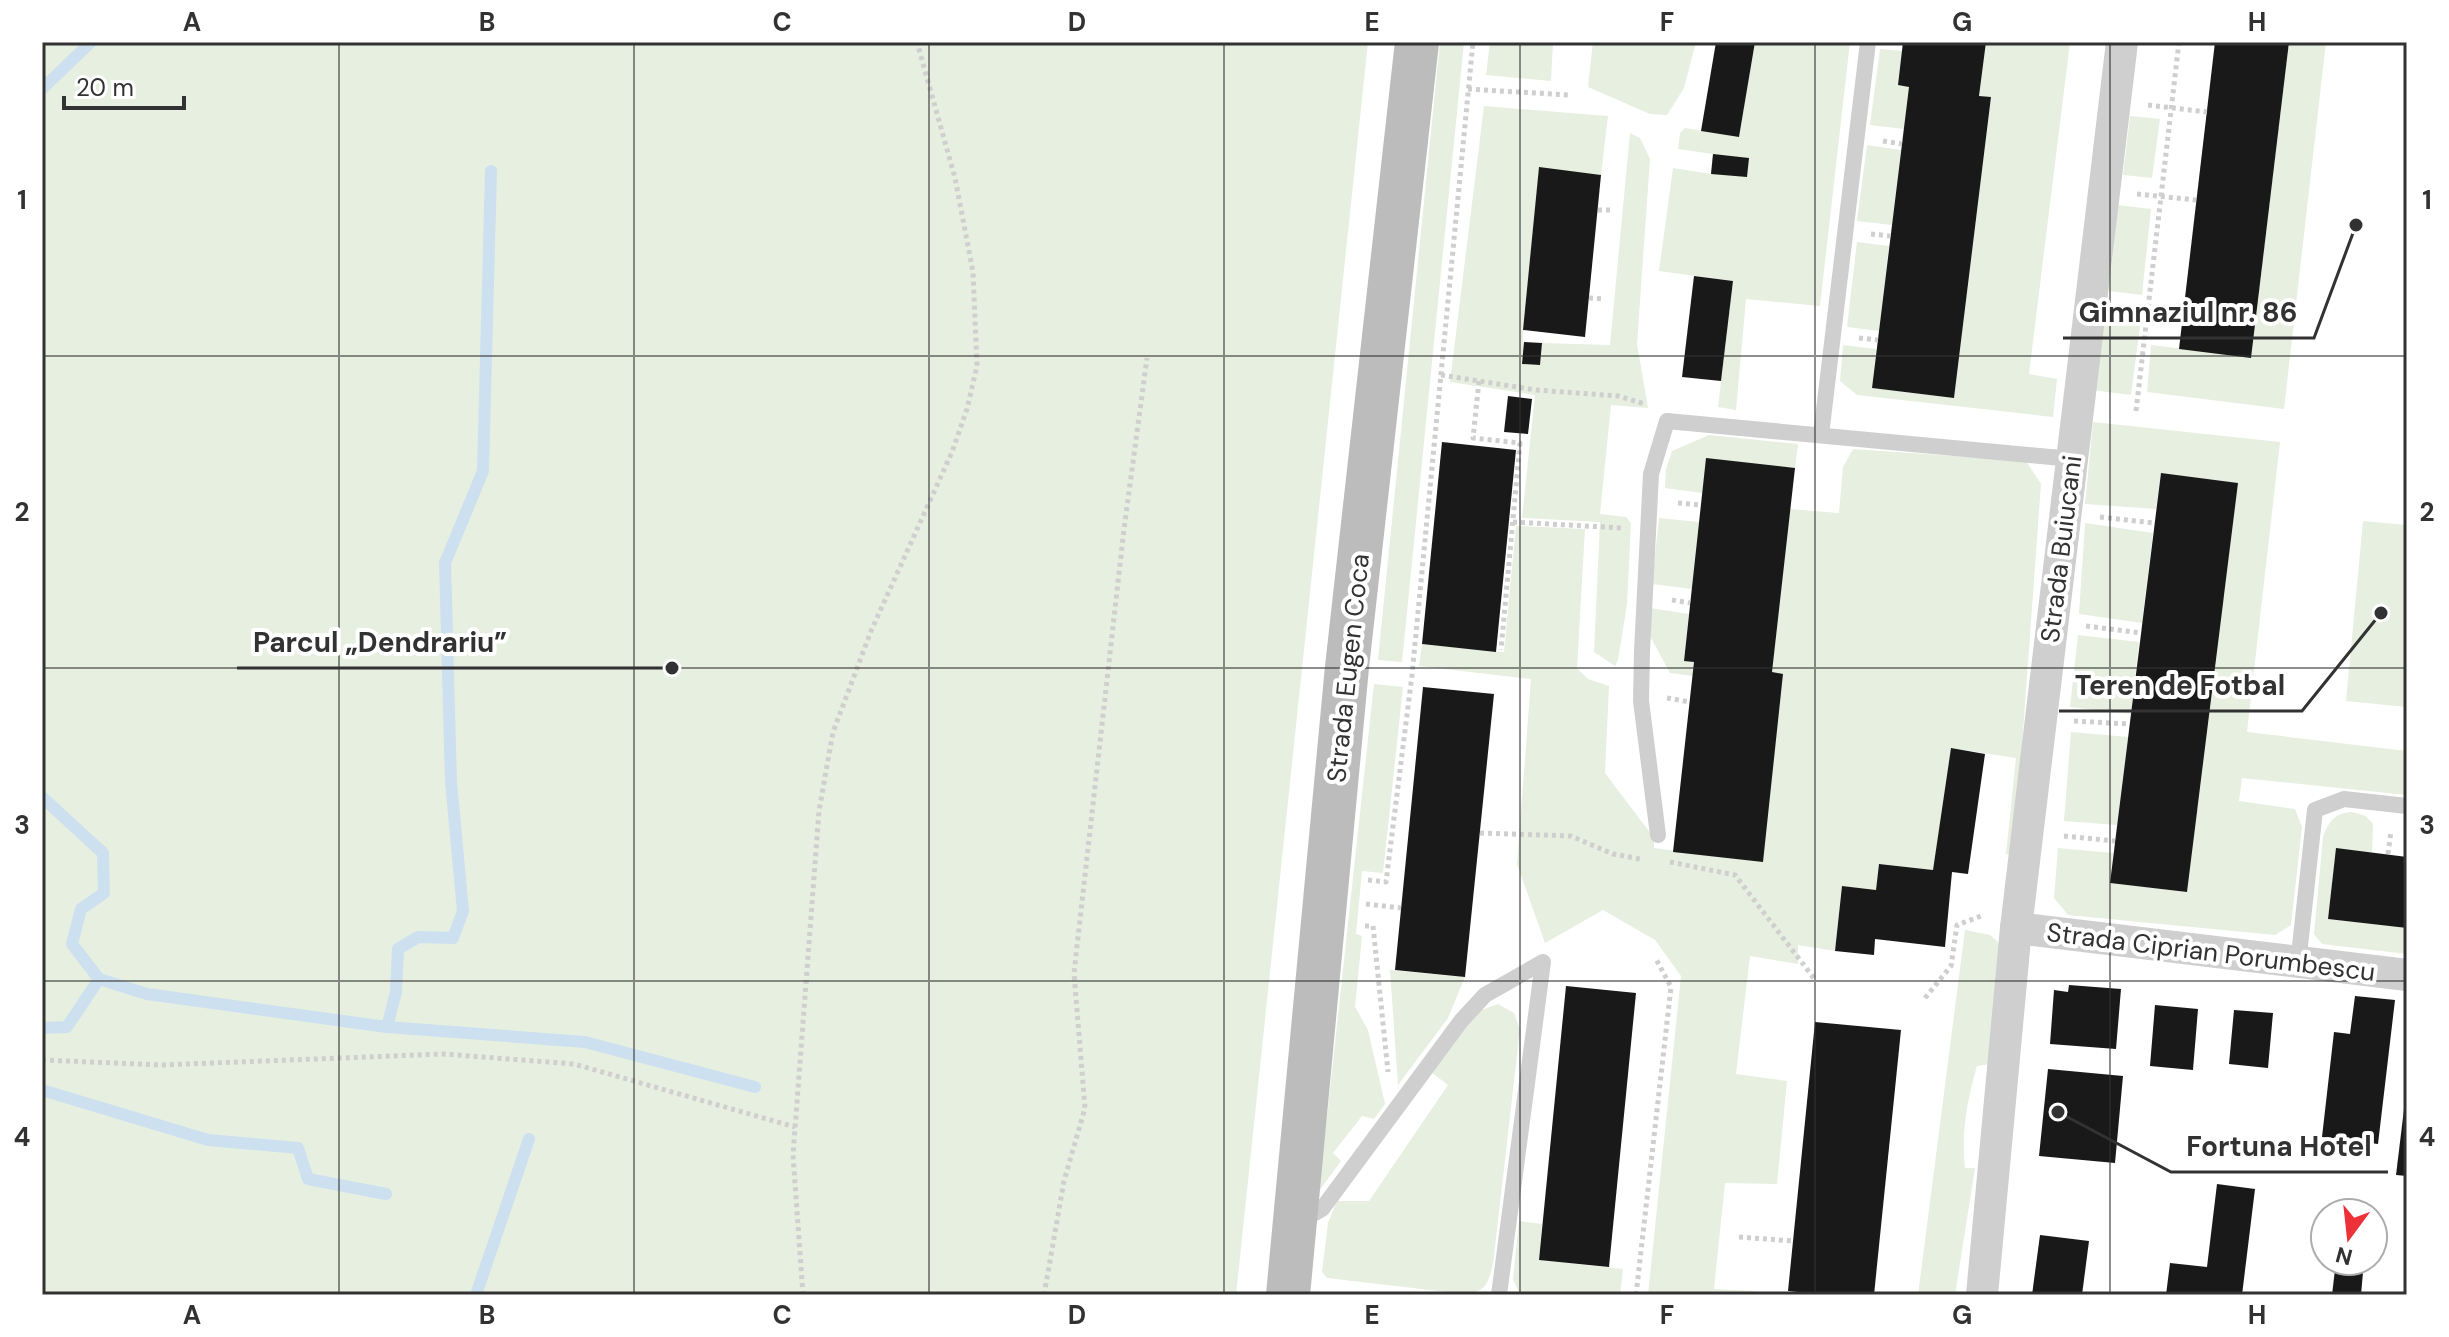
<svg xmlns="http://www.w3.org/2000/svg" width="2449" height="1337" font-family="'DM Sans',sans-serif">
	<rect width="100%" height="100%" fill="#fff"/>
	<g fill="#e7efe0">
		<polygon points="42,42 1368,42 1236,1295 42,1295"/>
		<polygon points="1440,42 1464,42 1402,662 1378,660"/>
		<polygon points="1490,42 1553,42 1551,81 1486,75"/>
		<polygon points="1593,42 1696,42 1684,88 1667,115 1650,114 1588,87"/>
		<polygon points="1755,42 1850,42 1820,306 1746,299 1736,410 1718,407 1733,281 1659,271 1673,168 1711,174 1713,154 1678,149 1680,133 1685,128 1739,137"/>
		<polygon points="1986,42 2070,42 2029,374 2057,379 2053,417 1857,395 1840,381 1843,345 1876,349 1872,388 1954,398 1991,98 1979,96"/>
		<polygon points="2289,42 2326,42 2284,409 2147,392 2151,345 2251,357"/>
		<polygon points="1880,49 1902,51 1909,87 1904,129 1870,125"/>
		<polygon points="1484,106 1608,116 1601,175 1539,168 1523,330 1523,364 1540,365 1542,343 1610,345 1630,133 1640,138 1650,159 1637,344 1648,408 1611,405 1600,514 1626,517 1631,523 1627,604 1618,660 1615,666 1594,652 1600,522 1522,518 1535,395 1450,382"/>
		<polygon points="2130,116 2160,119 2152,178 2123,175"/>
		<polygon points="1867,145 1901,150 1892,225 1857,221"/>
		<polygon points="2118,205 2151,209 2142,295 2109,291"/>
		<polygon points="1857,242 1889,246 1879,331 1847,327"/>
		<polygon points="2102,314 2141,319 2131,395 2092,390"/>
		<polygon points="2093,422 2280,442 2247,732 2407,751 2407,795 2242,778 2239,801 2295,809 2302,827 2291,925 2275,935 2068,915 2054,898 2058,848 2113,853 2110,883 2187,892 2238,483 2161,473 2156,509 2085,504"/>
		<polygon points="1709,435 1798,444 1795,468 1707,459 1702,493 1665,488 1666,469 1672,451"/>
		<polygon points="1853,449 2026,461 2041,484 2014,855 2006,854 2016,758 1951,748 1933,870 1879,864 1876,890 1842,886 1835,951 1798,945 1798,964 1750,956 1736,1074 1787,1081 1777,1184 1725,1183 1714,1289 1755,1291 1758,1295 1648,1295 1681,976 1655,940 1603,910 1545,943 1517,864 1531,679 1419,666 1422,644 1504,652 1516,526 1585,529 1577,668 1588,679 1609,686 1605,773 1654,838 1654,848 1762,862 1783,675 1772,672 1790,509 1839,513 1843,467"/>
		<polygon points="1659,518 1699,522 1692,589 1652,584"/>
		<polygon points="2363,521 2407,525 2407,707 2346,701"/>
		<polygon points="2085,523 2153,533 2142,623 2079,614"/>
		<polygon points="1650,608 1689,614 1684,660 1694,662 1693,676 1670,673 1649,634"/>
		<polygon points="2078,635 2139,642 2131,714 2070,707"/>
		<polygon points="1374,684 1403,687 1383,873 1362,871 1356,934 1362,936 1355,1007 1368,1030 1385,1104 1374,1119 1362,1116 1333,1153 1341,1161 1319,1191"/>
		<polygon points="2071,732 2128,737 2117,825 2064,821"/>
		<path d="M 2352,812 L 2366,816 L 2373,824 L 2372,852 L 2336,849 L 2328,919 L 2407,928 L 2407,954 L 2322,944 L 2314,934 L 2323,837 C 2329,821 2335,813 2352,812 Z"/>
		<path d="M 1965,930 L 1990,935 L 2006,949 L 1990,1064 L 1977,1066 C 1967,1101 1961,1131 1965,1168 L 1975,1168 L 1955,1295 L 1918,1295 Z"/>
		<polygon points="1390,970 1465,977 1448,1018 1398,1085"/>
		<path d="M 1498,1004 L 1514,1013 L 1520,1029 L 1493,1264 C 1488,1284 1486,1292 1464,1294 L 1327,1278 L 1322,1272 L 1328,1223 L 1337,1201 L 1369,1201 L 1448,1085 L 1431,1072 L 1479,1011 Z"/>
		<polygon points="1519,1221 1542,1224 1539,1260 1623,1269 1620,1295 1520,1295 1513,1279"/>
	</g>
	<g fill="none" stroke-linecap="round" stroke-linejoin="round">
		<g stroke="#cce0ef" stroke-width="12">
			<polyline points="42,89 91,42"/>
			<polyline points="42,797 103,853 104,893 81,909 72,944 99,979 67,1027 42,1028"/>
			<polyline points="99,979 147,994 387,1027 585,1042 755,1087"/>
			<polyline points="387,1027 396,992 398,949 418,937 453,938 463,911 451,782 445,563 483,471 491,171"/>
			<polyline points="42,1090 208,1140 298,1148 308,1179 386,1194"/>
			<polyline points="476,1295 529,1139"/>
		</g>
	</g>
	<g fill="#191919">
		<polygon points="1716,42 1755,42 1739,137 1701,131"/>
		<polygon points="1903,42 1986,42 1979,96 1991,97 1954,398 1872,388 1909,87 1898,85"/>
		<polygon points="2215,42 2289,42 2251,358 2179,349"/>
		<polygon points="1713,154 1749,158 1747,177 1711,174"/>
		<polygon points="1539,167 1601,175 1585,337 1523,330"/>
		<polygon points="1694,276 1733,281 1721,381 1682,377"/>
		<polygon points="1524,342 1542,343 1540,365 1522,364"/>
		<polygon points="1508,396 1532,399 1528,434 1504,432"/>
		<polygon points="1442,442 1516,450 1496,652 1422,644"/>
		<polygon points="1706,458 1795,468 1772,672 1783,674 1763,862 1673,852 1694,662 1684,661"/>
		<polygon points="2161,473 2238,483 2187,892 2110,883"/>
		<polygon points="1423,687 1494,694 1465,977 1395,970"/>
		<polygon points="1951,748 1985,754 1968,874 1952,872 1945,947 1875,939 1874,955 1835,951 1842,886 1876,890 1879,864 1933,870"/>
		<polygon points="2336,848 2407,857 2407,928 2328,919"/>
		<polygon points="2069,985 2121,989 2116,1049 2050,1044 2054,990 2068,992"/>
		<polygon points="1566,986 1636,993 1609,1267 1539,1260"/>
		<polygon points="2355,996 2395,1000 2378,1144 2322,1137 2334,1032 2350,1034"/>
		<polygon points="2155,1005 2198,1009 2193,1070 2150,1066"/>
		<polygon points="2234,1010 2273,1013 2268,1068 2229,1064"/>
		<polygon points="1815,1022 1901,1030 1874,1295 1826,1295 1788,1291"/>
		<polygon points="2048,1069 2123,1076 2115,1163 2039,1156"/>
		<polygon points="2405,1101 2407,1102 2407,1176 2396,1175"/>
		<polygon points="2217,1184 2255,1189 2242,1295 2166,1295 2170,1263 2207,1267"/>
		<polygon points="2040,1235 2089,1241 2082,1295 2032,1295"/>
		<polygon points="2336,1261 2364,1261 2361,1295 2332,1295"/>
	</g>
	<g fill="none" stroke-linecap="round" stroke-linejoin="round">
		<g stroke="#cfcfcf" stroke-width="5" stroke-dasharray="4 4" stroke-linecap="butt">
			<polyline points="1468,89 1568,95"/>
			<polyline points="2148,105 2207,112"/>
			<polyline points="1883,141 1902,144"/>
			<polyline points="2137,194 2196,200"/>
			<polyline points="1598,210 1611,210"/>
			<polyline points="1871,234 1890,236"/>
			<polyline points="1589,298 1603,299"/>
			<polyline points="2128,307 2183,314"/>
			<polyline points="1859,338 1878,340"/>
			<polyline points="1441,375 1536,390 1618,396 1645,404"/>
			<polyline points="1479,381 1473,438 1520,443 1501,650"/>
			<polyline points="2136,411 2179,42"/>
			<polyline points="1678,503 1701,505"/>
			<polyline points="2100,517 2154,523"/>
			<polyline points="1513,522 1622,528"/>
			<polyline points="1672,600 1690,603"/>
			<polyline points="2086,626 2141,633"/>
			<polyline points="1667,698 1690,702"/>
			<polyline points="2074,721 2129,724"/>
			<polyline points="1480,833 1571,836 1613,854 1640,859"/>
			<polyline points="2064,836 2115,841"/>
			<polyline points="2388,854 2391,831"/>
			<polyline points="1670,862 1735,875 1816,981"/>
			<polyline points="1368,880 1386,882 1412,675 1473,42"/>
			<polyline points="1366,904 1401,908"/>
			<polyline points="1365,926 1373,926 1388,1072"/>
			<polyline points="1925,998 1951,966 1957,925 1981,916"/>
			<polyline points="42,1060 161,1065 443,1054 574,1064 795,1127"/>
			<polyline points="1739,1237 1793,1241"/>
			<polyline points="803,1295 793,1155 819,811 833,732 871,631 952,452 967,409 977,366 973,272 955,178 917,42"/>
			<polyline points="1044,1295 1064,1181 1085,1108 1074,973 1124,529 1147,358"/>
			<polyline points="1636,1295 1671,987 1656,959"/>
		</g>
		<g stroke="#cfcfcf" stroke-width="16">
			<polyline points="1821,435 1868,42"/>
			<polyline points="1658,835 1641,701 1642,651 1651,474 1667,421 2072,459"/>
			<polyline points="2298,964 2315,810 2344,799 2407,806"/>
			<polyline points="1302,1220 1322,1209 1461,1021 1485,995 1543,962 1499,1295"/>
		</g>
		<g stroke="#cfcfcf" stroke-width="32">
			<polyline points="2016,928 2407,975"/>
			<polyline points="1982,1295 2016,928 2122,42"/>
		</g>
		<polyline stroke="#bcbcbc" stroke-width="44" points="1288,1295 1347,667 1417,42"/>
	</g>
	<path fill="none" stroke="#323232" stroke-width="2" stroke-opacity="0.55" d="M 339,42 L 339,1295M 634,42 L 634,1295M 929,42 L 929,1295M 1224,42 L 1224,1295M 1520,42 L 1520,1295M 1815,42 L 1815,1295M 2110,42 L 2110,1295M 42,356 L 2407,356M 42,668 L 2407,668M 42,981 L 2407,981"/>
	<g text-anchor="middle" dominant-baseline="central" stroke-width="8" stroke-linejoin="round" paint-order="stroke">
		<g font-size="26" fill="#323232" stroke="#fff">
			<text transform="translate(2061 549) rotate(-83)">Strada Buiucani</text>
			<text transform="translate(1348 668) rotate(-84)">Strada Eugen Coca</text>
			<text transform="translate(2211 952) rotate(7)">Strada Ciprian Porumbescu</text>
		</g>
	</g>
	<path fill="none" stroke="#323232" stroke-width="3" d="M2356 225L2314 338H2063M672 668L523 668H237M2381 613L2302 711H2059M2058 1112L2171 1172H2388"/>
	<g fill="#323232" stroke="#fff" stroke-width="3">
		<circle cx="2356" cy="225" r="8"/>
		<circle cx="672" cy="668" r="8"/>
		<circle cx="2381" cy="613" r="8"/>
		<circle cx="2058" cy="1112" r="8"/>
	</g>
	<g font-size="28" text-anchor="middle" font-weight="bold" fill="#323232" stroke="#fff" stroke-width="8" stroke-linejoin="round" paint-order="stroke">
		<text x="2188" y="322">Gimnaziul nr. 86</text>
		<text x="380" y="652">Parcul „Dendrariu”</text>
		<text x="2180" y="695">Teren de Fotbal</text>
		<text x="2279" y="1156">Fortuna Hotel</text>
	</g>
	<rect width="2449" height="1337" fill="none" stroke="#ffffff" stroke-width="88"/>
	<g transform="translate(2349 1237) rotate(195)"><circle r="38" fill="#ffffff" stroke="#adadad" stroke-width="2"/>
	<path d="M0-6L14 30L0 20L-14 30Z" fill="#ec3139"/>
	<text y="-12" font-size="22" font-weight="bold" text-anchor="middle" fill="#323232">N</text>
	</g>
	<path d="M64 96v12h120v-12" fill="none" stroke="#323232" stroke-width="4"/>
	<text x="76" y="96" font-size="24" fill="#323232" stroke="#ffffff" stroke-width="6" paint-order="stroke">20 m</text>
	<rect x="44" y="44" width="2361" height="1249" fill="none" stroke="#323232" stroke-width="3"/>
	<g font-size="26" text-anchor="middle" font-weight="bold" fill="#323232">
		<text x="192" y="31">A</text>
		<text x="487" y="31">B</text>
		<text x="782" y="31">C</text>
		<text x="1077" y="31">D</text>
		<text x="1372" y="31">E</text>
		<text x="1667" y="31">F</text>
		<text x="1962" y="31">G</text>
		<text x="2257" y="31">H</text>
		<text x="22" y="209">1</text>
		<text x="2427" y="209">1</text>
		<text x="22" y="521">2</text>
		<text x="2427" y="521">2</text>
		<text x="22" y="834">3</text>
		<text x="2427" y="834">3</text>
		<text x="22" y="1146">4</text>
		<text x="2427" y="1146">4</text>
		<text x="192" y="1324">A</text>
		<text x="487" y="1324">B</text>
		<text x="782" y="1324">C</text>
		<text x="1077" y="1324">D</text>
		<text x="1372" y="1324">E</text>
		<text x="1667" y="1324">F</text>
		<text x="1962" y="1324">G</text>
		<text x="2257" y="1324">H</text>
	</g>
</svg>
